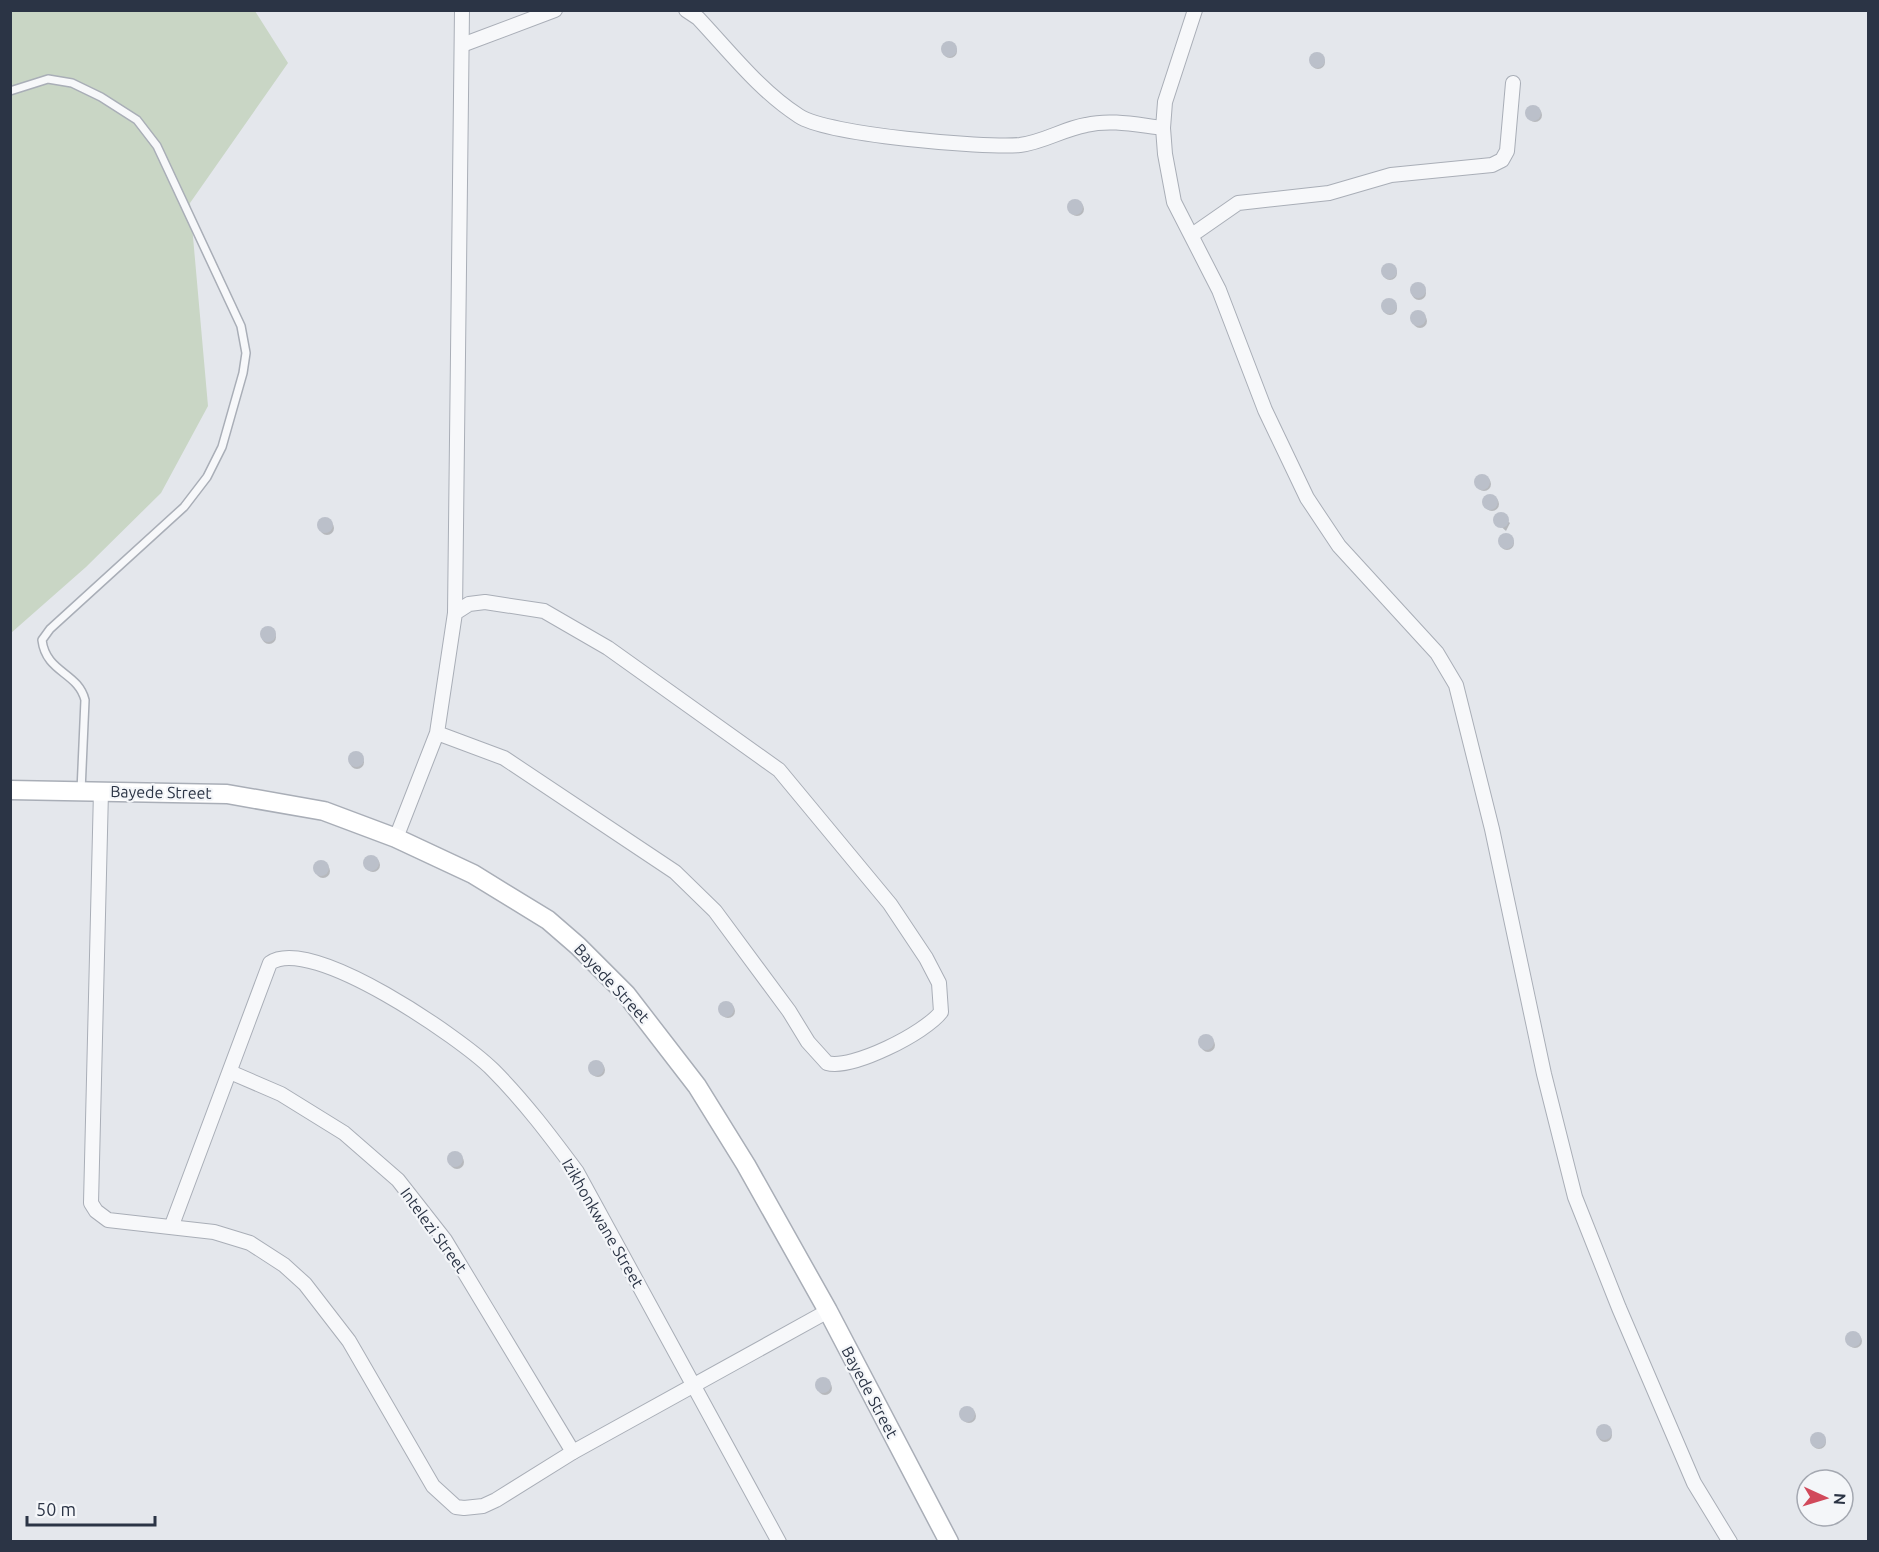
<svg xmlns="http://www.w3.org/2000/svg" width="1879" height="1552" font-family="Ubuntu,sans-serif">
	<rect width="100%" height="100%" fill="#e4e7ec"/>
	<polygon fill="#c9d6c5" points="11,11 255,11 288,63 190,203 208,406 161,493 86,567 11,633"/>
	<g fill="#0003">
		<circle cx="950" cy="51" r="7"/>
		<circle cx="1318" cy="62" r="7"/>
		<circle cx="1535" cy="115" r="7"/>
		<circle cx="1077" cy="209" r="7"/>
		<circle cx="1390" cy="273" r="7"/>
		<circle cx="1419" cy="293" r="7"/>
		<circle cx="1390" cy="308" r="7"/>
		<circle cx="1420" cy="321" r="7"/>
		<circle cx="1484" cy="484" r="7"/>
		<circle cx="1492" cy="504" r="7"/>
		<polygon points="1500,515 1510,523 1506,531 1496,522"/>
		<circle cx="327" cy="528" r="7"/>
		<circle cx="1507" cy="543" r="7"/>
		<circle cx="269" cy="637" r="7"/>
		<circle cx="357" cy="762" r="7"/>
		<circle cx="373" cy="865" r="7"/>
		<circle cx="323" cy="871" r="7"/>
		<circle cx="728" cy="1011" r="7"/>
		<circle cx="1208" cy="1045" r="7"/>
		<circle cx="598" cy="1070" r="7"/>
		<circle cx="457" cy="1162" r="7"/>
		<circle cx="1855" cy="1341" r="7"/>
		<circle cx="825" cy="1388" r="7"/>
		<circle cx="969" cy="1416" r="7"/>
		<circle cx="1605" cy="1435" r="7"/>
		<circle cx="1819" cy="1442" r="7"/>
	</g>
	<g fill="#bbc0ca">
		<circle cx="949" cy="49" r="8"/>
		<circle cx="1317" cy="60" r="8"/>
		<circle cx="1533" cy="113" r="8"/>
		<circle cx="1075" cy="207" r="8"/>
		<circle cx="1389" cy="271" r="8"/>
		<circle cx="1418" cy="290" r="8"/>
		<circle cx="1389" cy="306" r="8"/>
		<circle cx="1418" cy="318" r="8"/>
		<circle cx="1482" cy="482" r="8"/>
		<circle cx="1490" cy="502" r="8"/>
		<circle cx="1501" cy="520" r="8"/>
		<circle cx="325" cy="525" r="8"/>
		<circle cx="1506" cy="541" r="8"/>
		<circle cx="268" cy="634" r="8"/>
		<circle cx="356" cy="759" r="8"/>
		<circle cx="371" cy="863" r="8"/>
		<circle cx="321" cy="868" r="8"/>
		<circle cx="726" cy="1009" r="8"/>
		<circle cx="1206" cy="1042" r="8"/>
		<circle cx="596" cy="1068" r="8"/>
		<circle cx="455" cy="1159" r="8"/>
		<circle cx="1853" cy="1339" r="8"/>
		<circle cx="823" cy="1385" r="8"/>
		<circle cx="967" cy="1414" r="8"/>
		<circle cx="1604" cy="1432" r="8"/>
		<circle cx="1818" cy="1440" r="8"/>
	</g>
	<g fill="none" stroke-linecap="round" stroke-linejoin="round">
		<defs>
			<path id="lane" d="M 10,91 L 48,79 L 72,83 L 101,97 L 137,120 L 157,146 L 241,326 L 246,353 L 243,373 L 222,447 L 207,477 L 184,507 L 50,629 L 42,640 C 46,673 78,672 85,700 L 81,791"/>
			<g id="street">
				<path d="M 686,10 L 698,18 C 730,52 760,91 799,116 C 828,135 982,148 1020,145 C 1044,142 1063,129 1086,125 C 1111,119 1137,125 1163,128"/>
				<polyline points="1195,10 1165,102 1163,128 1165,154 1174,202 1219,290 1265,410 1307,498 1339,546 1437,653 1456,685 1492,829 1544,1074 1575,1197 1619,1308 1694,1483 1730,1542"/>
				<polyline points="462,45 555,10"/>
				<polyline points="1192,235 1238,203 1329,193 1391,175 1492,165 1502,160 1507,151 1513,83"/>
				<polyline points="455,613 462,10"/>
				<polyline points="101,791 91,1203 96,1211 108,1220 214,1232 250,1243 284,1265 305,1284 349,1341 433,1486 456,1507 464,1508 483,1506 496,1500 573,1452 828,1311"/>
				<path d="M 396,838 L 437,733 L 455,613 L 469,604 L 485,602 L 544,611 L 608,648 L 779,770 L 890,904 L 926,958 L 939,983 L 941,1012 C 925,1033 852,1070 827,1063 L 808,1042 L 789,1011 L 715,911 L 675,872 L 504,758 L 437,733"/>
				<polyline points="230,1072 281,1094 344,1133 398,1180 445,1240 573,1452"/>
				<path d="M 172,1225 L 270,963 C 311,934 462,1039 493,1070 C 524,1101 551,1137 577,1172 L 779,1542"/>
			</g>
			<polyline id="secondary" points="10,790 227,794 324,811 396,838 473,874 548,920 578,946 626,994 697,1086 746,1165 828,1311 949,1542"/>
		</defs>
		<use href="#lane" stroke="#a9aeb7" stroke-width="10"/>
		<use href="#street" stroke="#a9aeb7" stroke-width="16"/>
		<use href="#secondary" stroke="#a9aeb7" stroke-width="21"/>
		<use href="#lane" stroke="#f7f8fa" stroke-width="7"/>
		<use href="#street" stroke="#f7f8fa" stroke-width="14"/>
		<use href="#secondary" stroke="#fff" stroke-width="18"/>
	</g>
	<g text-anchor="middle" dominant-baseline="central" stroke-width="4.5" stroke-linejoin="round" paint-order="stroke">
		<g font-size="16" fill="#2b3445" stroke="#f4f6f9">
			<text transform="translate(161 792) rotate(1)">Bayede Street</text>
			<text transform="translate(612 983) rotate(47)">Bayede Street</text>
			<text transform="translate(603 1223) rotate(60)">Izikhonkwane Street</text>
			<text transform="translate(434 1230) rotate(54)">Intelezi Street</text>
			<text transform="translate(870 1392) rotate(62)">Bayede Street</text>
		</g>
	</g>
	<rect width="1879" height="1552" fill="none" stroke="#2b3445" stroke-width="24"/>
	<g transform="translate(1825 1498) rotate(94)"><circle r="28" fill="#f4f6f9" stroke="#a4a8b1" stroke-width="1.5"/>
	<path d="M0-4.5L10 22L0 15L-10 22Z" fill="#d1495b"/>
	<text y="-9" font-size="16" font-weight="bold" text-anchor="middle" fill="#2b3445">N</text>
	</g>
	<path d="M27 1516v9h128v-9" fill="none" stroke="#2b3445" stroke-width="3"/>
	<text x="36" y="1516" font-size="18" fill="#2b3445" stroke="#f4f6f9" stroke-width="4.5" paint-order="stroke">50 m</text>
</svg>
